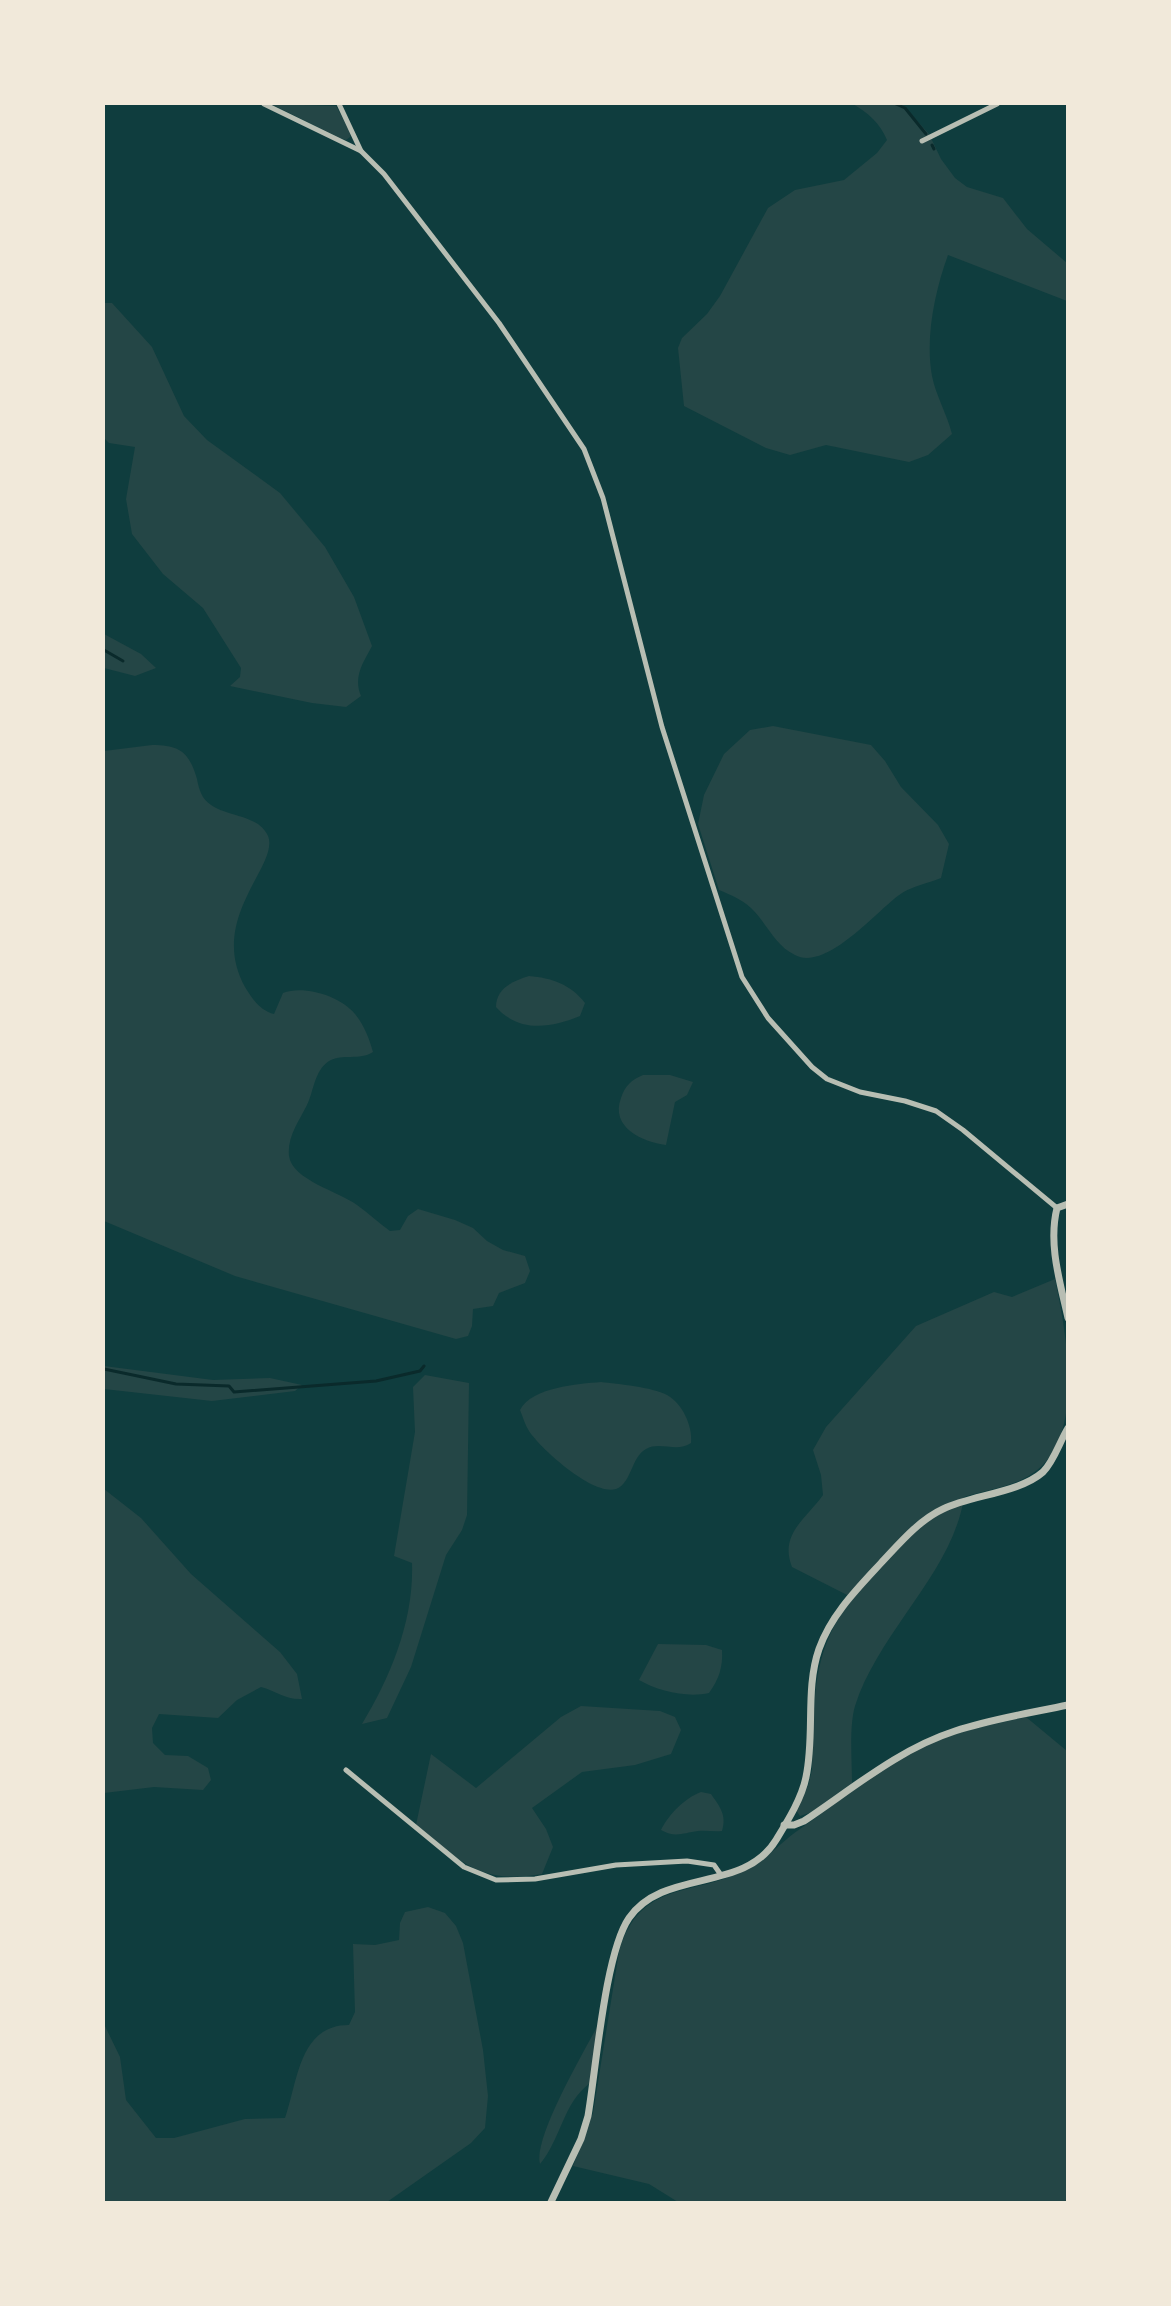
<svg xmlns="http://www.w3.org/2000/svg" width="1171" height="2306" font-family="'Alegreya Sans',sans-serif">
	<rect width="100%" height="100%" fill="#0f3d3e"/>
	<g fill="#244646">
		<polygon points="271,104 336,106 351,133 350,137 346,140 340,138"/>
		<path d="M 853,104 L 902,104 L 929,134 L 941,159 L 955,178 L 967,187 L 1003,198 L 1027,229 L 1067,263 L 1067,301 L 948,255 C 935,291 925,337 932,376 C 936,396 947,414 952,434 L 928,455 L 909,462 L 826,445 L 790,455 L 766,448 L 684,406 L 678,348 L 682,338 L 707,314 L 720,296 L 768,208 L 795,190 L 844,180 L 877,153 L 887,140 C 880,123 868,113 853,104 Z"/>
		<path d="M 104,303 L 112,303 L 152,347 L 184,416 L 207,440 L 280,493 L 325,547 L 354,597 L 372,646 C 363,663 353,677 361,696 L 346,707 L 312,703 L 230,686 L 240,677 L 241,668 L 203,608 L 163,574 L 132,534 L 126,499 L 135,447 L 109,443 L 104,438 Z"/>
		<polygon points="104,634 141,654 156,668 135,676 104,668"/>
		<path d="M 773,726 L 871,745 L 885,761 L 901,787 L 938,825 L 949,844 L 941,878 C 929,883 913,886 902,893 C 878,909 827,972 795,955 C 775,946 766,922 751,908 C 741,899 731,895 719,890 L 698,824 L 704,795 L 724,754 L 750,730 Z"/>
		<path d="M 152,745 C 180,745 189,752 197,779 C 198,785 200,792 203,797 C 218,819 257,811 268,836 C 280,865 207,918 245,987 C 252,999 261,1011 274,1014 L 283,993 C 304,985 340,996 355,1014 C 364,1025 369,1038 373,1052 C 359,1061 343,1053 329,1061 C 314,1071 314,1091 307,1105 C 299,1121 287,1137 289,1156 C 292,1180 340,1192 357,1205 C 368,1213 379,1223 390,1231 L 400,1230 L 408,1216 L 418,1209 L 455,1220 L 473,1228 L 487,1241 L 503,1250 L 525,1256 L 530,1271 L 525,1283 L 499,1293 L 493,1306 L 473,1309 L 472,1326 L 468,1336 L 456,1339 L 235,1276 L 104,1221 L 104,751 Z"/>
		<path d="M 529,976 C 552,978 570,984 585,1003 L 580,1016 C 551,1028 519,1033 496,1007 C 496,988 513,981 529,976 Z"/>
		<path d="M 643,1075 L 670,1075 L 693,1082 L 687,1095 L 675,1102 L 666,1145 C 642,1142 610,1127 621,1098 C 625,1086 631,1080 643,1075 Z"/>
		<path d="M 1055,1279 C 1066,1332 1087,1437 1033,1473 C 1014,1487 986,1490 964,1497 C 953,1572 879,1631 855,1706 C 849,1726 852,1761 852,1783 L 812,1812 L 800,1816 L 796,1810 L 808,1786 L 812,1770 C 815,1704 809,1652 853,1598 L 792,1567 C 779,1534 806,1519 823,1495 L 821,1475 L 813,1450 L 826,1427 L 916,1326 L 994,1292 L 1012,1297 Z"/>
		<polygon points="104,1366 213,1380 270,1378 302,1385 295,1391 212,1401 104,1389"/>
		<path d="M 425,1375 L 469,1383 L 467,1515 L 462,1530 L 446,1555 L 411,1667 L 387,1718 L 362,1724 C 391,1676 414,1620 412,1563 L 394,1556 L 415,1432 L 413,1387 Z"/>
		<path d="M 601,1382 C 618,1384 652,1387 667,1395 C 682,1403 693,1426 691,1443 C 677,1453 660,1441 646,1449 C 631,1457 632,1483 616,1489 C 593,1496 541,1449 529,1431 C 525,1425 523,1417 520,1410 C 532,1387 578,1384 601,1382 Z"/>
		<path d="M 104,1489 L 141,1518 L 191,1574 L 280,1652 L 297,1674 L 302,1699 C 286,1700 276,1691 261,1687 L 237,1700 L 218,1718 L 159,1714 L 152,1728 L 153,1743 L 165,1755 L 188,1756 L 208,1768 L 211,1780 L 203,1790 L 154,1787 L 104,1793 Z"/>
		<path d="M 658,1644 L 706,1645 L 722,1650 C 723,1667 719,1679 709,1693 C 687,1698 658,1691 639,1680 Z"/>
		<path d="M 581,1706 L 660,1711 L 675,1717 L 681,1730 L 671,1754 L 635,1765 L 582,1772 L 532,1808 L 546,1829 L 553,1847 L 542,1874 C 480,1885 461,1862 416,1825 L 431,1754 L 476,1788 L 561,1717 Z"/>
		<path d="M 1026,1717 L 1067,1751 L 1067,2202 L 678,2202 L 649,2184 L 573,2166 L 593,2113 L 619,1952 C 640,1878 695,1898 749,1868 C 768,1858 782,1841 800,1829 C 840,1801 880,1767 925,1746 C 957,1731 992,1725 1026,1717 Z"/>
		<path d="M 701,1792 L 711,1794 C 720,1807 727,1815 722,1831 C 714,1832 706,1830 698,1831 C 683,1833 675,1838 661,1830 C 669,1814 685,1798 701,1792 Z"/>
		<path d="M 428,1907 L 445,1913 L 456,1926 L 463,1943 L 483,2050 L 488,2096 L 485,2128 L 471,2143 L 387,2202 L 104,2202 L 104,2024 L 120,2057 L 126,2100 L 156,2138 L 174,2138 L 245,2119 L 285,2118 C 298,2081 299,2025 349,2025 L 355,2012 L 353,1944 L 375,1945 L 399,1940 L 400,1923 L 405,1912 Z"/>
		<path d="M 599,2023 L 590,2083 C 563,2103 561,2139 540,2164 C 533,2138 584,2052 599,2023 Z"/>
	</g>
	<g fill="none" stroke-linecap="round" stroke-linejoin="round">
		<g stroke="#0a2a2b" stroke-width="3">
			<polyline points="896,104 905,108 926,134"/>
			<polyline points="932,145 934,149"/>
			<polyline points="104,650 123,661"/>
			<polyline points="104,1369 176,1384 229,1386 234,1392 376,1381 420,1371 424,1366"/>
		</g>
		<g stroke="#b8beb3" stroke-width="5">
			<polyline points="264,104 361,151 384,174 499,323 584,449 603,498 662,727 742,977 768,1018 812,1067 827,1079 860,1092 905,1101 936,1111 963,1130 1057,1208"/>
			<polyline points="339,104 361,151"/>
			<polyline points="922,141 997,104"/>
			<polyline points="346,1770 464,1867 496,1880 535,1879 616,1865 687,1861 714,1865 721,1875"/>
		</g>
		<g stroke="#b8beb3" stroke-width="7">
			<path d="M 1068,1204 L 1057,1208 C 1048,1244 1060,1282 1068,1318"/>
			<path d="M 784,1825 L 794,1825 L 804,1821 C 852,1789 899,1749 955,1731 C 991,1719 1030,1713 1068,1705"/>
			<path d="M 551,2202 L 581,2139 L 588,2116 C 596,2069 605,1953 629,1918 C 664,1868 744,1893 776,1840 C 787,1822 802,1798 806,1777 C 815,1735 805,1689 819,1649 C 831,1615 857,1589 881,1563 C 899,1544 919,1520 943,1509 C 972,1495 1019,1493 1043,1472 C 1054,1461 1060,1441 1068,1428"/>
		</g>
	</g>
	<rect width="1171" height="2306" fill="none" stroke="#f1e9da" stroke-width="210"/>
</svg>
